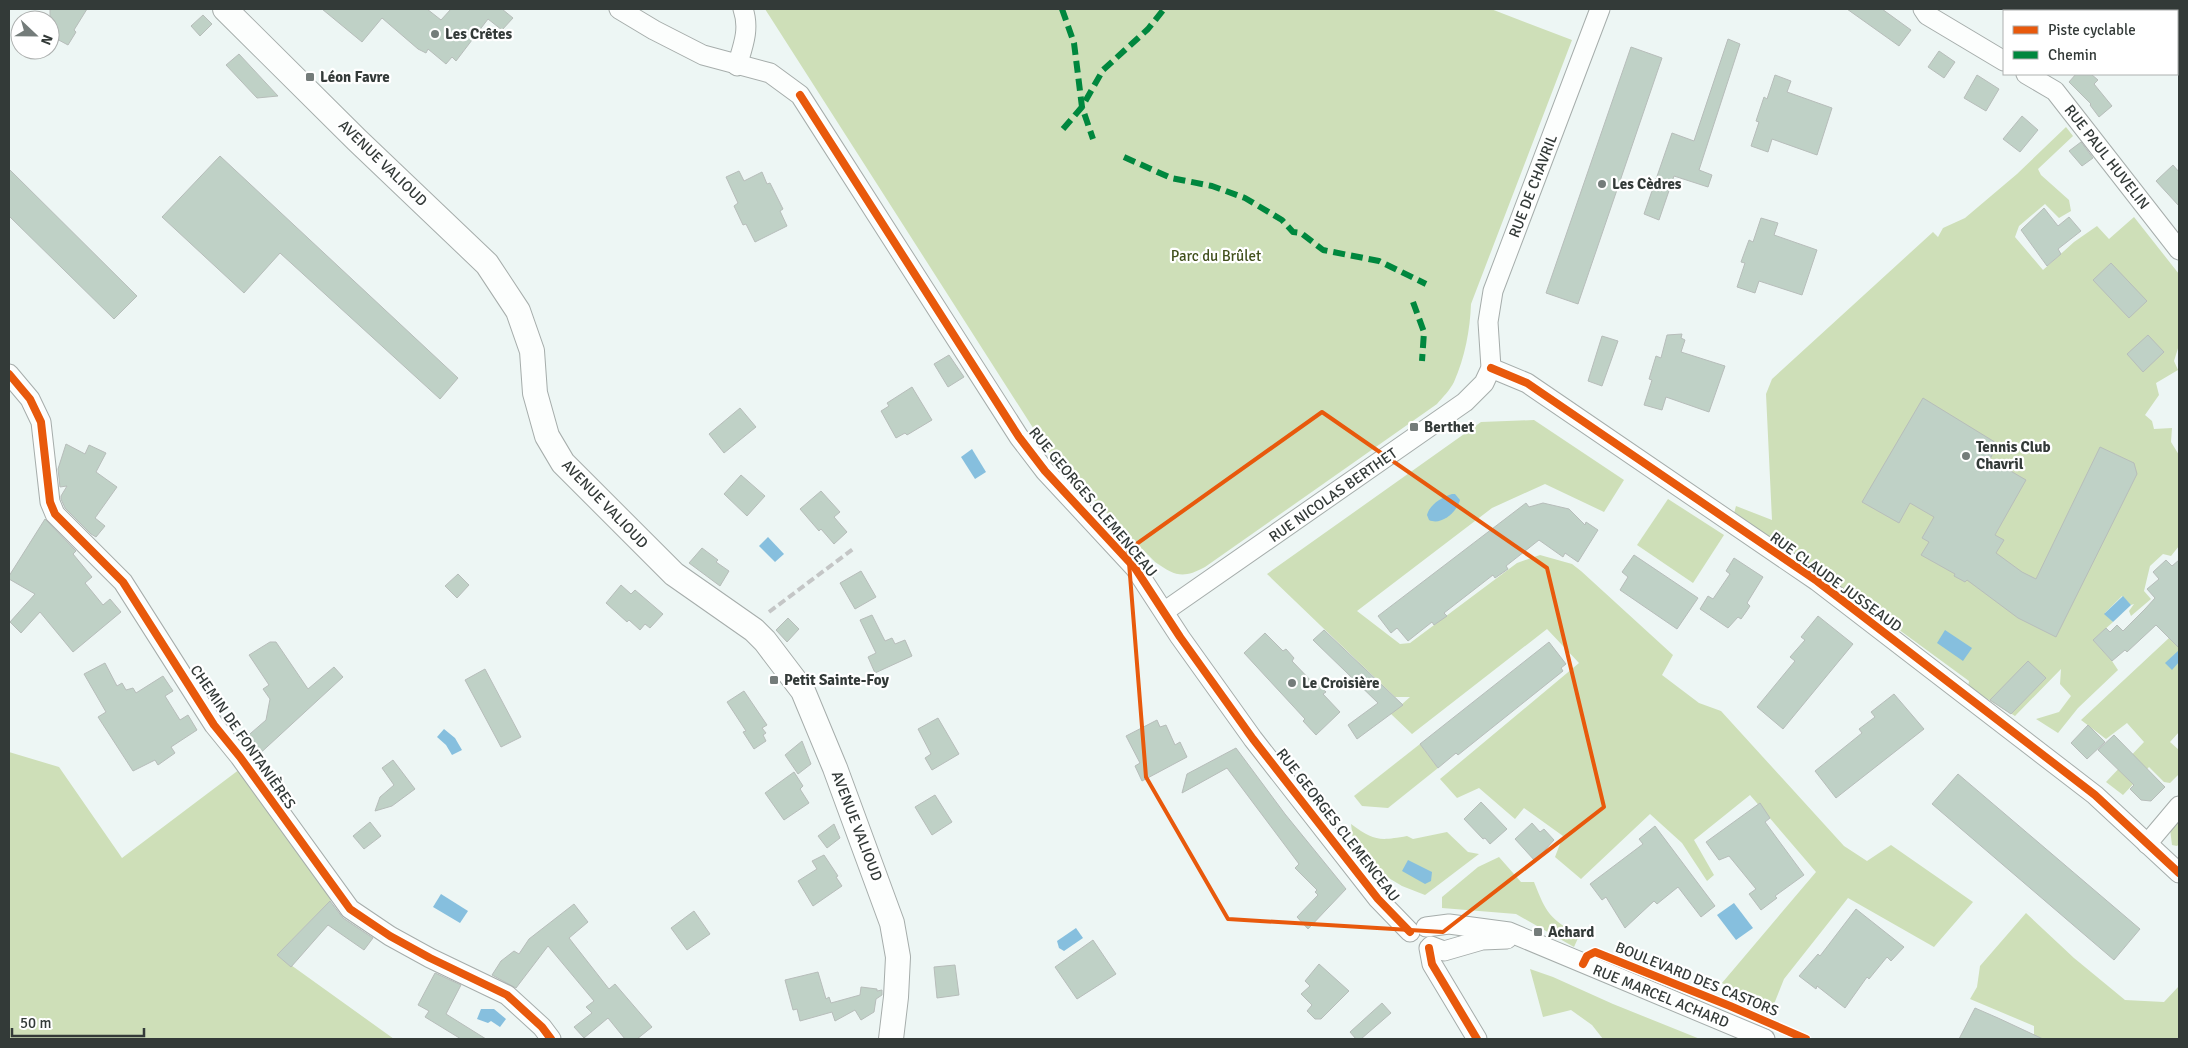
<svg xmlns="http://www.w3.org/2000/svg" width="2188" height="1048" font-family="Signika,sans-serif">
	<rect width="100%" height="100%" fill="#edf6f4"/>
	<g fill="#cedfb8">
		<path d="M 765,9 L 1491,9 L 1572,40 L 1471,304 C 1470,330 1465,357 1454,382 C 1450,390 1443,397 1437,404 L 1205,567 C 1183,579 1175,576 1155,562 L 1051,456 Z"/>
		<polygon points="2066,127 2073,136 2038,169 2041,175 2069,200 2071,211 2059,218 2045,204 2019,226 2015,237 2043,270 2074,242 2097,226 2109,239 2134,217 2179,274 2179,345 2174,361 2178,370 2156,383 2159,395 2145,415 2152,421 2154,429 2172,428 2171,442 2179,455 2179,546 2171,556 2163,554 2150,566 2144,591 2151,599 2131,616 2129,611 2134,604 2131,605 2122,596 2105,613 2113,622 2093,640 2112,661 2118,670 2078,708 2058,733 2036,719 2059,712 2071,696 2060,684 2061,669 2015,716 1968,687 1969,681 1831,580 1733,517 1736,506 1772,520 1766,394 1772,379 1933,232 1938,237 1943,228 1965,218 2017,174"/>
		<polygon points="1534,420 1624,480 1604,512 1545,484 1492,508 1357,611 1400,644 1410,643 1517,563 1540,555 1572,564 1581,571 1673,655 1662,675 1699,703 1721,711 1844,846 1867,861 1891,845 1973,902 1934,947 1848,898 1784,979 1774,1004 1760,1004 1722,983 1816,872 1750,795 1694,840 1714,875 1707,881 1682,843 1650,814 1581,879 1555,857 1563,836 1524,808 1515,819 1479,788 1457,798 1440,779 1579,663 1547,629 1412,734 1391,714 1410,697 1395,697 1267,574 1481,422"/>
		<polygon points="1668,499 1724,535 1693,583 1637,545"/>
		<polygon points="2169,638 2175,644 2179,640 2179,732 2170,742 2179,750 2179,774 2170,783 2164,782 2149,767 2123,795 2106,782 2144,742 2127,723 2106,739 2081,720"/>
		<polygon points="1420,744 1438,768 1388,808 1362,806 1354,796"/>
		<polygon points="9,752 59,767 122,858 240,769 333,898 277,955 394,1039 9,1039"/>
		<polygon points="2179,819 2179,844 2177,846 2172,845 2170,829"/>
		<path d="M 1351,824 C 1374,841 1379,841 1407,836 L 1413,839 L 1447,832 L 1468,852 L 1479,854 L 1425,895 L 1402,886 L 1382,874 L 1353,840 Z"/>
		<path d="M 1499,857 L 1521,882 L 1534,882 C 1547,915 1549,917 1579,936 L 1574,947 L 1516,914 L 1442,908 L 1442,897 L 1478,867 Z"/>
		<polygon points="2026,913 2074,958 2125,1000 2164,1002 2179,986 2179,1039 2043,1039 2034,1035 2034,1026 1970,999 1977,987 1980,966"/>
		<polygon points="1530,969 1553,977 1613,1004 1700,1039 1603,1039 1592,1025 1571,1010 1543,1017"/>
	</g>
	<g fill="#86bfde">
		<polygon points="972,449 986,472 975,479 961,457"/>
		<path d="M 1452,494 L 1455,494 L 1460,500 C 1457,512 1441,526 1429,520 L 1427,515 C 1430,504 1441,498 1452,494 Z"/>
		<polygon points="768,537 784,554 775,562 759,546"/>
		<polygon points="2123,596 2131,605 2113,622 2104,614"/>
		<polygon points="1945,630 1972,648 1963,661 1937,643"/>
		<polygon points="2179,650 2179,662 2172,670 2165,663"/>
		<polygon points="444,729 455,738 462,750 452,755 446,745 437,737"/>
		<polygon points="1408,860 1432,872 1431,881 1425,884 1402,871"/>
		<polygon points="441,894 468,911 460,923 433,907"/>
		<polygon points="1734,903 1753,928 1736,940 1717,915"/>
		<polygon points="1076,928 1083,938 1064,951 1059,948 1057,941"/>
		<polygon points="481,1009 494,1009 506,1019 500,1027 491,1021 488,1023 477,1019"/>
	</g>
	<g fill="#bfd1c6" stroke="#b7bdba">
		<polygon points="50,9 87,9 74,30 76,32 68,45 55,38 57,36 50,31"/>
		<polygon points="322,9 427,9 441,20 451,9 502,9 513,18 502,30 488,19 456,61 452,57 446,64 428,49 426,53 418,49 382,18 362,42"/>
		<polygon points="1847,9 1882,9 1911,30 1899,46"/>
		<polygon points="203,15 212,24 200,36 191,26"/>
		<polygon points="1728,39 1740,44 1699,170 1712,175 1708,187 1674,176 1659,220 1644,214 1672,133 1694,141"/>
		<polygon points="1631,47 1662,58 1578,304 1546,293"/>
		<polygon points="1939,51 1955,62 1944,78 1928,67"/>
		<polygon points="239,54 278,96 257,98 226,65"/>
		<polygon points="2076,74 2091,74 2098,80 2094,84 2112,106 2099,117 2090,105 2091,104 2069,82"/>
		<polygon points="1775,75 1791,81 1787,92 1832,108 1817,155 1772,139 1768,152 1751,146 1759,122 1756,121 1764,97 1767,99"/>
		<polygon points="1977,75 1999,89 1986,111 1964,98"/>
		<polygon points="2022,116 2038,130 2020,152 2003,139"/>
		<polygon points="2081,142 2093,158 2082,166 2069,151"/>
		<polygon points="220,156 458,378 440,399 280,253 244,293 162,217"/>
		<polygon points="2173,165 2179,172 2179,206 2156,181"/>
		<polygon points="9,169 137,296 114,319 9,216"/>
		<polygon points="739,171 744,181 762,172 767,184 770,183 783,209 780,211 787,226 755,242 746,224 743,225 734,206 738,203 726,177"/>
		<polygon points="2044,208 2058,226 2069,217 2081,231 2058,249 2061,254 2047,266 2021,230"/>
		<polygon points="1761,218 1778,223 1774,235 1817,250 1802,295 1759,281 1755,293 1737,287 1745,263 1741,262 1749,240 1753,242"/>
		<polygon points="2111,263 2147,301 2129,318 2093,280"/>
		<polygon points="1682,334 1681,338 1685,340 1681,352 1725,366 1709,412 1666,397 1662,410 1644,405 1652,380 1649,379 1656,356 1661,358 1667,335"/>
		<polygon points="2148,335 2164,352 2143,372 2127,354"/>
		<polygon points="1602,336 1618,341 1602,386 1588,381"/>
		<polygon points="949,355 964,377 948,387 934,364"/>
		<polygon points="912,387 932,420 907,435 905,433 896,438 881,411 889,406 887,403"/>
		<polygon points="1923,398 1998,444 1990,459 2026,480 1995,535 2004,540 1996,553 2022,572 2036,579 2100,447 2134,463 2137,474 2056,637 2018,618 1967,580 1965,582 1954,576 1955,574 1921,555 1929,542 1922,538 1934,517 1910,503 1899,523 1862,502"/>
		<polygon points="740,408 756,427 724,453 709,434"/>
		<polygon points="66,444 85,454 89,445 106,453 96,472 117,487 95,518 105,526 96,537 91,534 65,508 61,499 61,496 67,486 60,487 58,469"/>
		<polygon points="741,475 765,496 747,516 724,494"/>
		<polygon points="821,491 840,512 834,517 847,532 834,544 821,529 819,531 800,509"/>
		<polygon points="1526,503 1529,507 1543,503 1569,509 1585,525 1586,522 1598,530 1578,562 1565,553 1563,557 1539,540 1506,566 1508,569 1495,578 1493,575 1444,613 1447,616 1434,625 1432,622 1408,641 1397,628 1391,633 1378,616"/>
		<polygon points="45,519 76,551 73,554 92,577 85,583 103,605 110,599 121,612 73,652 40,612 21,633 10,622 35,594 9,579 9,576"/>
		<polygon points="702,548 718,560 716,562 729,571 720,586 689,563"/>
		<polygon points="1634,555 1698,598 1677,629 1620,590 1628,577 1622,572"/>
		<polygon points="1734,558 1763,577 1747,603 1750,606 1746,612 1741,619 1738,617 1728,628 1700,609 1708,596 1713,599 1730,574 1726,571"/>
		<polygon points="2166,560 2172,566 2179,560 2179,648 2156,625 2127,652 2125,650 2112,661 2093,640 2106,628 2110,632 2117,625 2123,631 2145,609 2155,598 2147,589 2159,579 2153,572"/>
		<polygon points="861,571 876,597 855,609 840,583"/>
		<polygon points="458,574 469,585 457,598 445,586"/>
		<polygon points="621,585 631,594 635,590 663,614 650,628 645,624 640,630 629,620 627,622 606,603"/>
		<polygon points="872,615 885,641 892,638 895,644 905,640 912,656 875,673 868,657 876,653 860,620"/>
		<polygon points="1818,616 1853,644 1783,729 1757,707 1795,661 1790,657 1805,640 1801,637"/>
		<polygon points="788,618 799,629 787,642 776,630"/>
		<polygon points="1324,630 1403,705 1357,739 1348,725 1378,703 1313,640"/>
		<polygon points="1265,633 1283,651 1286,649 1294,658 1292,661 1314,684 1317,682 1326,692 1323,694 1340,712 1316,735 1303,721 1305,719 1244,653"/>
		<polygon points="270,642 276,642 308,689 334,667 343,677 255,758 243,740 266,720 270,699 263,689 269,685 249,655"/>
		<polygon points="1549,642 1566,664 1561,668 1563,671 1458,755 1456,753 1438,768 1420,744"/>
		<polygon points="2028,661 2046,678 2011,714 1990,700"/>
		<polygon points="105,663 117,686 122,683 126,690 133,688 136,693 163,676 173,691 165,696 180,720 188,715 197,730 171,747 175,753 158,765 155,760 133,771 98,717 106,712 84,674"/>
		<polygon points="485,669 521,737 501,747 465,680"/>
		<polygon points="744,691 767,725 762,728 766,733 763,735 766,741 754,749 743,732 746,731 727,702"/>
		<polygon points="1894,694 1924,729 1836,798 1815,771 1862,733 1859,729 1875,717 1871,712"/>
		<polygon points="938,718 959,754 932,770 925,758 931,754 918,729"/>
		<polygon points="1157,720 1160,727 1166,725 1175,745 1180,742 1187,757 1142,781 1135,766 1140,763 1126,736"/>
		<polygon points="2088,725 2105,742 2087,759 2071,743"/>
		<polygon points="2114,735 2165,787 2151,801 2141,800 2130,789 2134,785 2098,750"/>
		<polygon points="802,741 811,764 798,774 785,755"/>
		<polygon points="1236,748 1285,814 1346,889 1308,929 1297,917 1318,895 1315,892 1317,890 1295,868 1299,864 1227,768 1182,793 1187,774"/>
		<polygon points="393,760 415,789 392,806 375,811 380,797 394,785 382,768"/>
		<polygon points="794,772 803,786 800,789 809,803 784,820 765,793"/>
		<polygon points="1958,774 2140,929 2114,960 1932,804"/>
		<polygon points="935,795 952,822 932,835 915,807"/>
		<polygon points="1481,802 1507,829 1490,844 1485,838 1483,839 1464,819"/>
		<polygon points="1760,803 1770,818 1765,822 1804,875 1775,896 1777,898 1761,910 1749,894 1756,889 1729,856 1719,860 1706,842"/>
		<polygon points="370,822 381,836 364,849 353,836"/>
		<polygon points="1532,823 1540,832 1544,829 1554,840 1535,861 1515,839"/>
		<polygon points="834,824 840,838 827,848 818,836"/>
		<polygon points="1655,826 1715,906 1701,917 1678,887 1657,904 1654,901 1625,928 1606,897 1602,900 1590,884 1643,844 1639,839"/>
		<polygon points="824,855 838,876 836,877 842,886 813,906 798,881 817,869 812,861"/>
		<polygon points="330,901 343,918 373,938 364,950 328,925 291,967 277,955"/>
		<polygon points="574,904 588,922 569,938 609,989 615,984 652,1027 637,1039 625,1039 608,1018 584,1038 574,1027 592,1013 586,1007 594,1001 548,946 516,988 492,975 501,961 514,951 519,954 529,939"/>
		<polygon points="1856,909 1904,947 1891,961 1887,957 1869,979 1867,977 1845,1008 1817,986 1816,989 1799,976 1818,954 1820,956"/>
		<polygon points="694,911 710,934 687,950 671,928"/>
		<polygon points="1093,940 1116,974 1077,999 1055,967"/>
		<polygon points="1319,964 1349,991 1321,1019 1315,1019 1307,1011 1312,1005 1301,994 1310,986 1305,981"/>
		<polygon points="955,965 959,995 937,998 934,967"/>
		<polygon points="818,972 826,999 829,997 831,1003 860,995 861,987 877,989 877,991 882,990 882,995 876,999 874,1012 861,1020 855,1010 835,1021 832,1012 800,1021 797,1009 793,1010 785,980"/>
		<polygon points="435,973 461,985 446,1014 486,1039 461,1039 425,1017 429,1011 418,1005"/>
		<polygon points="1382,1003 1391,1013 1361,1039 1356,1039 1350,1032"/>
		<polygon points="1975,1008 1998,1018 2043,1039 1959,1039"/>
	</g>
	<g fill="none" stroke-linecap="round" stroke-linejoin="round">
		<defs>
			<g id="minor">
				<polyline points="619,9 654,30 703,55 770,73 800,95 1019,437 1045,471 1135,568 1180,637 1253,739 1378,899 1410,932"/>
				<polyline points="1923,9 1927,15 2004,61"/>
				<path d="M 737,66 C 743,46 750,29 743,9"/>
				<polyline points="2026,74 2055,91 2179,250"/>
				<polyline points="1491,368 1527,383 1817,581 2095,795 2179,873"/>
				<polyline points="9,374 30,399 41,422 50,502 55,514 123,582 214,725 240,757 350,909 390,936 430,958 507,995 542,1027 551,1039"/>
				<polyline points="1165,611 1465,402 1484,383 1491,368 1488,322 1493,291 1600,9"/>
				<polyline points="2147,844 2179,806"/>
				<polyline points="1426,927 1449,924 1509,932 1765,1039"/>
				<polyline points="1431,946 1444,951 1482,940 1507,939"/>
				<polyline points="1429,948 1432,964 1477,1039"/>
			</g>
			<polyline id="major" points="225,9 357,140 487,264 518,311 532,351 535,393 547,436 563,463 674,574 754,630 765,641 803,691 835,768 892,923 898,957 896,997 891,1039"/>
		</defs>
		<use href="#minor" stroke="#a6adab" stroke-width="21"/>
		<use href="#major" stroke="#a6adab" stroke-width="26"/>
		<use href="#minor" stroke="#fcfefd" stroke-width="19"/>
		<use href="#major" stroke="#fcfefd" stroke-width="24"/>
		<polyline stroke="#c4c6c6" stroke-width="4" stroke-dasharray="8 4" stroke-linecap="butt" points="769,612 853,549"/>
		<g stroke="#00873e" stroke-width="6" stroke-dasharray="12 6" stroke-linecap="butt">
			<polyline points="1062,9 1074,43 1082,107 1093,139"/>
			<polyline points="1063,129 1082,107 1103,70 1148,29 1164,9"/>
			<polyline points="1124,157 1171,178 1212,186 1245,198 1282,220 1293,232 1301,233 1323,250 1379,261 1426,284"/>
			<polyline points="1413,302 1424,332 1422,361"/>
		</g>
		<defs>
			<g id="cycleway">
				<polyline points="800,95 1019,437 1045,471 1135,568 1180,637 1253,739 1378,899 1410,932"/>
				<polyline points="1491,368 1527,383 1817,581 2095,795 2179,873"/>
				<polyline points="9,374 30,399 41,422 50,502 55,514 123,582 214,725 240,757 350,909 390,936 430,958 507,995 542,1027 551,1039"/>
				<polyline points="1429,948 1432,964 1477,1039"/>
				<polyline points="1583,964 1587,956 1595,952 1730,1006 1806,1039"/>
			</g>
		</defs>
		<use href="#cycleway" stroke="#fff" stroke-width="11"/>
		<use href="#cycleway" stroke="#e8590c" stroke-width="8"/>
	</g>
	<path fill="none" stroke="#e8590c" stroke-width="4" stroke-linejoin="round" d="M 1322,412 L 1547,568 L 1604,807 L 1443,932 L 1228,919 L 1146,777 L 1128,550 Z"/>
	<g fill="#747c7a" stroke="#fff" stroke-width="2">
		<circle cx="435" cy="34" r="5"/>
		<rect x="305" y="72" width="10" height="10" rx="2.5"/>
		<circle cx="1602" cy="184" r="5"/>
		<rect x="1409" y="422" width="10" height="10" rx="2.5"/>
		<circle cx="1966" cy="456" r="5"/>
		<rect x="769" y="675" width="10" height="10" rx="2.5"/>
		<circle cx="1292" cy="683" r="5"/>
		<rect x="1533" y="927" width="10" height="10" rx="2.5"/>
	</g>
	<g text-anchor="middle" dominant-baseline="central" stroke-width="4.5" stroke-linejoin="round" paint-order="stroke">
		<g font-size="15" font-weight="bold" fill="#333a38" stroke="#fff" text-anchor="start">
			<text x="445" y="34">Les Crêtes</text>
			<text x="320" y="77">Léon Favre</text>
			<text x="1612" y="184">Les Cèdres</text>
			<text x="1424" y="427">Berthet</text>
			<text x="1976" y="447">Tennis Club<tspan x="1976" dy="17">Chavril</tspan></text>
			<text x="784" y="680">Petit Sainte-Foy</text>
			<text x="1302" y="683">Le Croisière</text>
			<text x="1548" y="932">Achard</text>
		</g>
		<g font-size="15" fill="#333a38" stroke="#fff">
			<text transform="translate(2107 157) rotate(52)">RUE PAUL HUVELIN</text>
			<text transform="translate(383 163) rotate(44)">AVENUE VALIOUD</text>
			<text transform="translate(1533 186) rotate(-69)">RUE DE CHAVRIL</text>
			<text transform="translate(1333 495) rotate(-35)">RUE NICOLAS BERTHET</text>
			<text transform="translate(1093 502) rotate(50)">RUE GEORGES CLEMENCEAU</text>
			<text transform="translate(605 504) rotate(46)">AVENUE VALIOUD</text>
			<text transform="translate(1836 582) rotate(36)">RUE CLAUDE JUSSEAUD</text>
			<text transform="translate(243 737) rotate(55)">CHEMIN DE FONTANIÈRES</text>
			<text transform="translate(1338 825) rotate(52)">RUE GEORGES CLEMENCEAU</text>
			<text transform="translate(857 826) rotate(69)">AVENUE VALIOUD</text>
			<text transform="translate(1697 979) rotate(22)">BOULEVARD DES CASTORS</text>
			<text transform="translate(1661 996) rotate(22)">RUE MARCEL ACHARD</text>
		</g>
		<g font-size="15" fill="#42511d" stroke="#fff">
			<text x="1216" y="256">Parc du Brûlet</text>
		</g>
	</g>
	<rect width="2188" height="1048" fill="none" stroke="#333a38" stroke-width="20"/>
	<rect x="2003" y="10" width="175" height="65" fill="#ffffff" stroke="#adb0af"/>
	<rect x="2013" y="26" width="25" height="8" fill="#e8590c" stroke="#adb0af"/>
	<text x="2048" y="35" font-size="15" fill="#333a38">Piste cyclable</text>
	<rect x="2013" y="51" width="25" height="8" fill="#00873e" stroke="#adb0af"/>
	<text x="2048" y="60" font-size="15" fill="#333a38">Chemin</text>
	<g transform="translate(35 35) rotate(112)"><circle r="24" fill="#ffffff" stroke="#adb0af"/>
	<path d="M0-4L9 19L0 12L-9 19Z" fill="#747c7a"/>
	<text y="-8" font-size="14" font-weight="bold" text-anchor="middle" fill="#333a38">N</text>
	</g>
	<path d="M12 1028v8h132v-8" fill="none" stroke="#333a38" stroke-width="2.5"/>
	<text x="20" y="1028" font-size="15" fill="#333a38" stroke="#ffffff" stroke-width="4" paint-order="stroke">50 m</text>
</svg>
